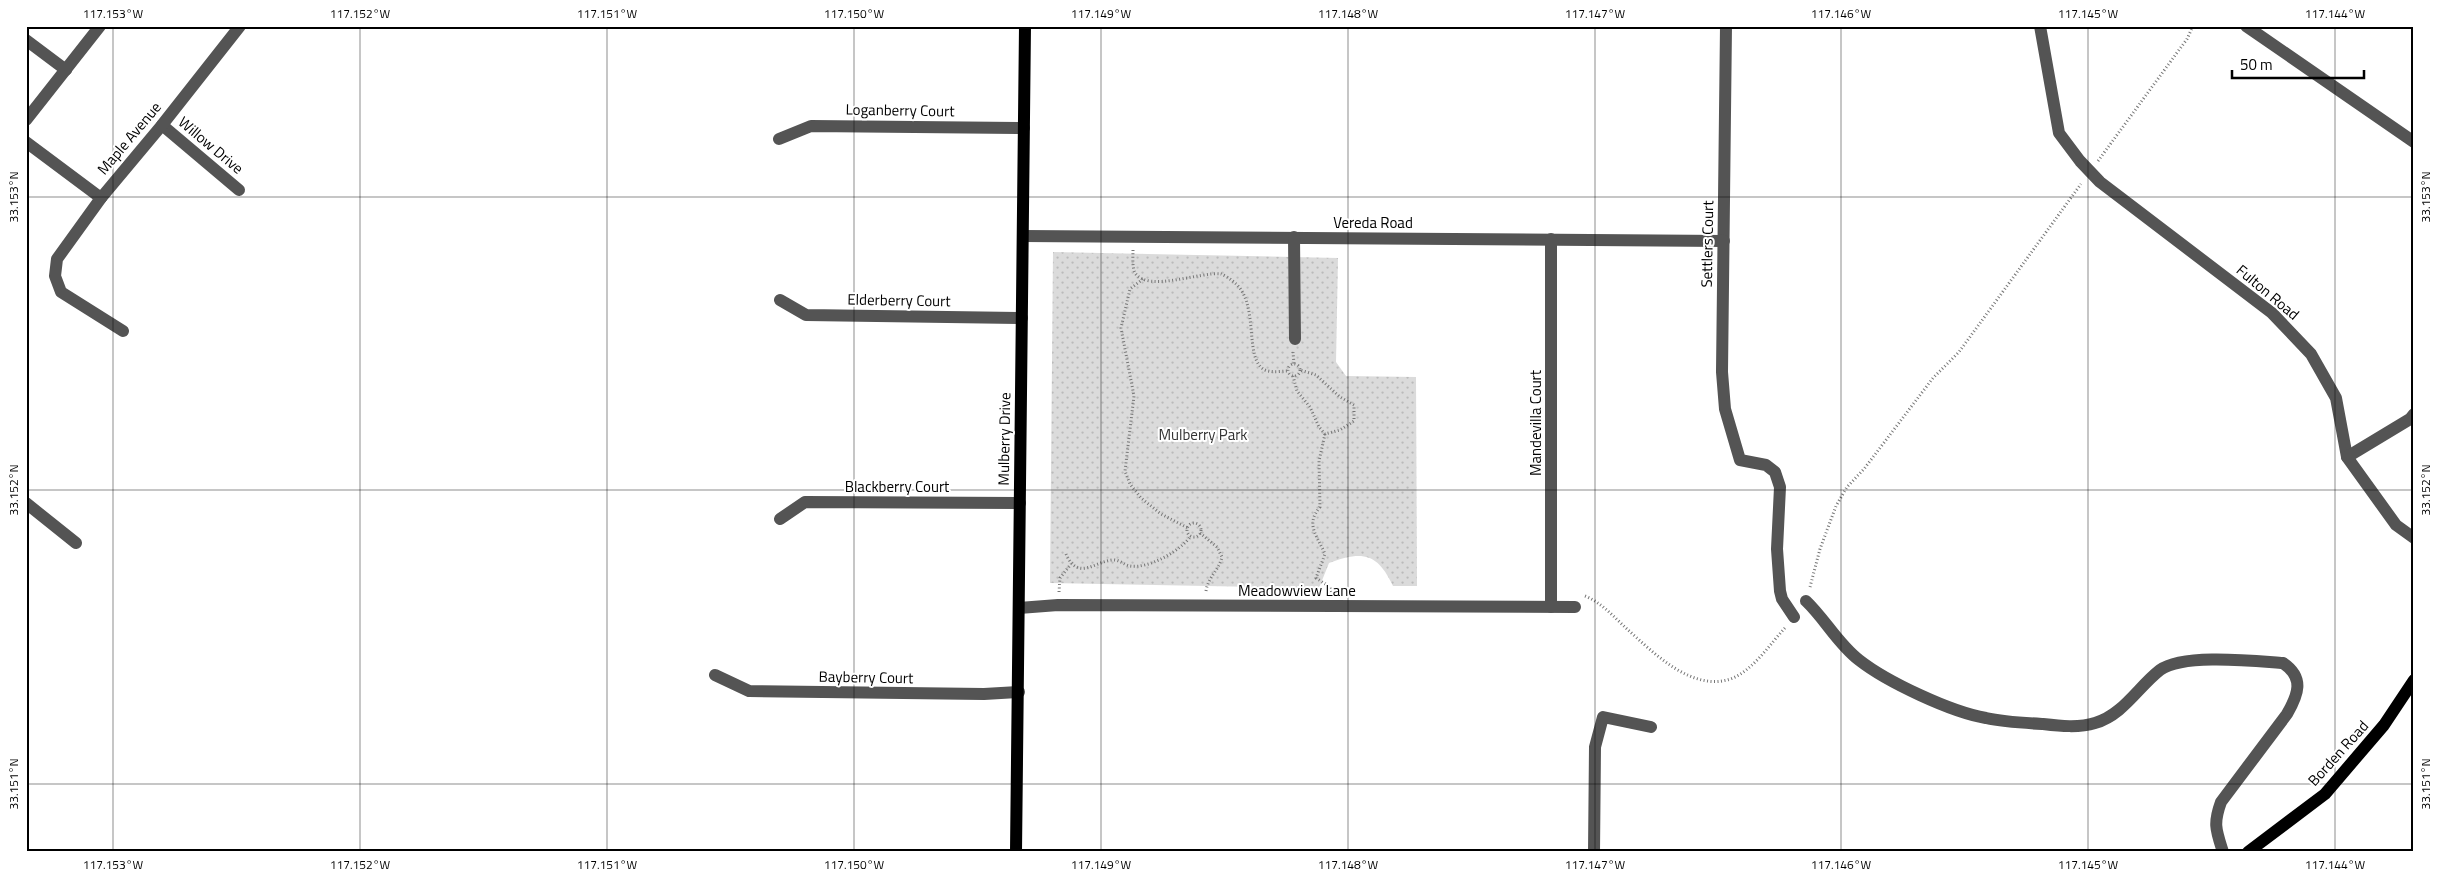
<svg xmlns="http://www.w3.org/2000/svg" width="2440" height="878" font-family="'Titillium Web',sans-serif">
	<defs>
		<pattern id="park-dots" width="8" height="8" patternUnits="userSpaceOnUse" patternTransform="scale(1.25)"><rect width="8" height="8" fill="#dbdbdb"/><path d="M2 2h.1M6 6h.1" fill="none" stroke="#bababa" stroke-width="1.8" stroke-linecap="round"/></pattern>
	</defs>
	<rect width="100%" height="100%" fill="#fff"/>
	<path fill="url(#park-dots)" d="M 1053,252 L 1338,258 L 1336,362 L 1346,376 L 1416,377 L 1417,586 L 1393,586 C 1377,552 1362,551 1329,563 L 1319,588 L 1050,583 Z"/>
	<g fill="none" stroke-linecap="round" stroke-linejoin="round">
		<g stroke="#767676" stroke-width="3" stroke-dasharray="1 2.5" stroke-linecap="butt">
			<polyline points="2098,161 2187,39 2193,26"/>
			<path d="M 1133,250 C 1133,257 1132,267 1135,273 C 1148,293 1202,271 1221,274 C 1224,275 1229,278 1231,280 C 1262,299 1242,359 1265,370 C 1272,373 1281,371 1288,371"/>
			<polyline points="1143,279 1130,289 1121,328 1134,396 1125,471 1130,484 1141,498 1161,514 1188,528"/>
			<polyline points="1293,352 1294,364"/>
			<circle cx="1294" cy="370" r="6"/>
			<polyline points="1293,376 1297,391 1310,407 1319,427 1325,434 1340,430 1354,421 1354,405 1340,397 1316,375 1300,370"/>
			<path d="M 1325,434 L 1319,461 L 1320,507 C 1305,525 1317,535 1325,554 L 1316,578 L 1330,587 L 1331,593"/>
			<circle cx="1194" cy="530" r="7"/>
			<path d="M 1200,533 L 1217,547 L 1222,557 C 1219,570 1208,577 1206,591"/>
			<path d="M 1066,554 C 1078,581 1094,562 1112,560 C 1119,559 1124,565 1130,566 C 1149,569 1180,551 1191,536"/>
			<polyline points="1810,587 1820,549 1836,506 1847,487 1864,469 1933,378 1959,352 2081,184"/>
			<polyline points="1059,592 1060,578 1071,564"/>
			<path d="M 1585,596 C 1602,603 1614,617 1627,629 C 1653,652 1693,694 1733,678 C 1754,669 1770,644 1785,628"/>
		</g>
		<g stroke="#545454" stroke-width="12">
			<polyline points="1726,26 1722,372 1725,409 1740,460 1766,465 1775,472 1780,487 1777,549 1780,591 1782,599 1794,617"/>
			<polyline points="2040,26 2059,133 2080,161 2100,182 2272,313 2311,354 2336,398 2347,457 2396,525 2414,538"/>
			<polyline points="2246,26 2414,142"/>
			<polyline points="26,40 66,70"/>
			<polyline points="26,120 100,26"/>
			<polyline points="162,125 239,190"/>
			<polyline points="779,139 811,126 1024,128"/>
			<polyline points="26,142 101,198"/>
			<polyline points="1023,236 1724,241"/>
			<polyline points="1294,237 1295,339"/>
			<polyline points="780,300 806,315 1022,318"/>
			<polyline points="123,331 61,292 55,276 57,259 101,198 162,125 240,26"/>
			<polyline points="2347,457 2410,419 2414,414"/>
			<polyline points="26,503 76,543"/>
			<polyline points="780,519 805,502 1020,503"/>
			<path d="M 1806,601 C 1825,619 1838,644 1859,660 C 1887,682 1951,712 1986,718 C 2004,722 2024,723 2043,724 C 2060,726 2079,728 2095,723 C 2123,715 2138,687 2160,670 C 2183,653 2255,661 2283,663 C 2305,678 2298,695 2287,714 L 2221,802 C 2213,824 2216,830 2223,852"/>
			<polyline points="1551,607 1551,239"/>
			<polyline points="1019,608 1058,605 1575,607"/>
			<polyline points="715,675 749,691 984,694 1019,692"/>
			<polyline points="1594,852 1595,747 1603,717 1651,727"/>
		</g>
		<g stroke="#000" stroke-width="12">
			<polyline points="1016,852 1025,26"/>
			<polyline points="2248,852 2325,794 2384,725 2414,680"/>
		</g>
	</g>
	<path fill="none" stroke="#000" stroke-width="1" stroke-opacity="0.45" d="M 113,26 L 113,852M 360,26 L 360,852M 607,26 L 607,852M 854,26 L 854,852M 1101,26 L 1101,852M 1348,26 L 1348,852M 1595,26 L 1595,852M 1841,26 L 1841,852M 2088,26 L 2088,852M 2335,26 L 2335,852M 26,197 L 2414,197M 26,490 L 2414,490M 26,784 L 2414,784"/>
	<g text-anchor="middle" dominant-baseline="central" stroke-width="4" stroke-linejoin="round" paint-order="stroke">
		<g font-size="15" fill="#000" stroke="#fff">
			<text transform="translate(900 110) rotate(1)">Loganberry Court</text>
			<text transform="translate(129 138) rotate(-50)">Maple Avenue</text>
			<text transform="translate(211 145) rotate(40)">Willow Drive</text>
			<text x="1373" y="222">Vereda Road</text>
			<text transform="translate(1707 244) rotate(-89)">Settlers Court</text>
			<text transform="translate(2268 292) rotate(40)">Fulton Road</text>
			<text transform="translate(899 300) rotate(1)">Elderberry Court</text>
			<text transform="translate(1535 423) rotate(-90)">Mandevilla Court</text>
			<text transform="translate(1004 439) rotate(-89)">Mulberry Drive</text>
			<text x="897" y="486">Blackberry Court</text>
			<text x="1297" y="590">Meadowview Lane</text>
			<text transform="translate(866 677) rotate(1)">Bayberry Court</text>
			<text transform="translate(2338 753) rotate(-48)">Borden Road</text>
		</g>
		<g font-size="15" fill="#323232" stroke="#fff">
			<text x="1203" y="434">Mulberry Park</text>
		</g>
	</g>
	<rect width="2440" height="878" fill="none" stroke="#ffffff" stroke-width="55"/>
	<path d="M2232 70v8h132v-8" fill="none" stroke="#000000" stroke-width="2.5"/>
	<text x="2240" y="70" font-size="15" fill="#000000" stroke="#ffffff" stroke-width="4" paint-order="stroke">50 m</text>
	<rect x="28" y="28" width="2384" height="822" fill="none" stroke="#000" stroke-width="2"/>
	<g font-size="12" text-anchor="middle" fill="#000">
		<text x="113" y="18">117.153°W</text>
		<text x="360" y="18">117.152°W</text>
		<text x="607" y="18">117.151°W</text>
		<text x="854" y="18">117.150°W</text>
		<text x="1101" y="18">117.149°W</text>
		<text x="1348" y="18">117.148°W</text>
		<text x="1595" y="18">117.147°W</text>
		<text x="1841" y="18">117.146°W</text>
		<text x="2088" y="18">117.145°W</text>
		<text x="2335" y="18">117.144°W</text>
		<text transform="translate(14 197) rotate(-90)" y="4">33.153°N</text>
		<text transform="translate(2426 197) rotate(-90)" y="4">33.153°N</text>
		<text transform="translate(14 490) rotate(-90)" y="4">33.152°N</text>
		<text transform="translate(2426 490) rotate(-90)" y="4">33.152°N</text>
		<text transform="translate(14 784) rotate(-90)" y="4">33.151°N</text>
		<text transform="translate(2426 784) rotate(-90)" y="4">33.151°N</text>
		<text x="113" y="869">117.153°W</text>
		<text x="360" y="869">117.152°W</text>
		<text x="607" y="869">117.151°W</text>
		<text x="854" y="869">117.150°W</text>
		<text x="1101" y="869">117.149°W</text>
		<text x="1348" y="869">117.148°W</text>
		<text x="1595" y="869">117.147°W</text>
		<text x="1841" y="869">117.146°W</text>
		<text x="2088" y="869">117.145°W</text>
		<text x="2335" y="869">117.144°W</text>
	</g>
</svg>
